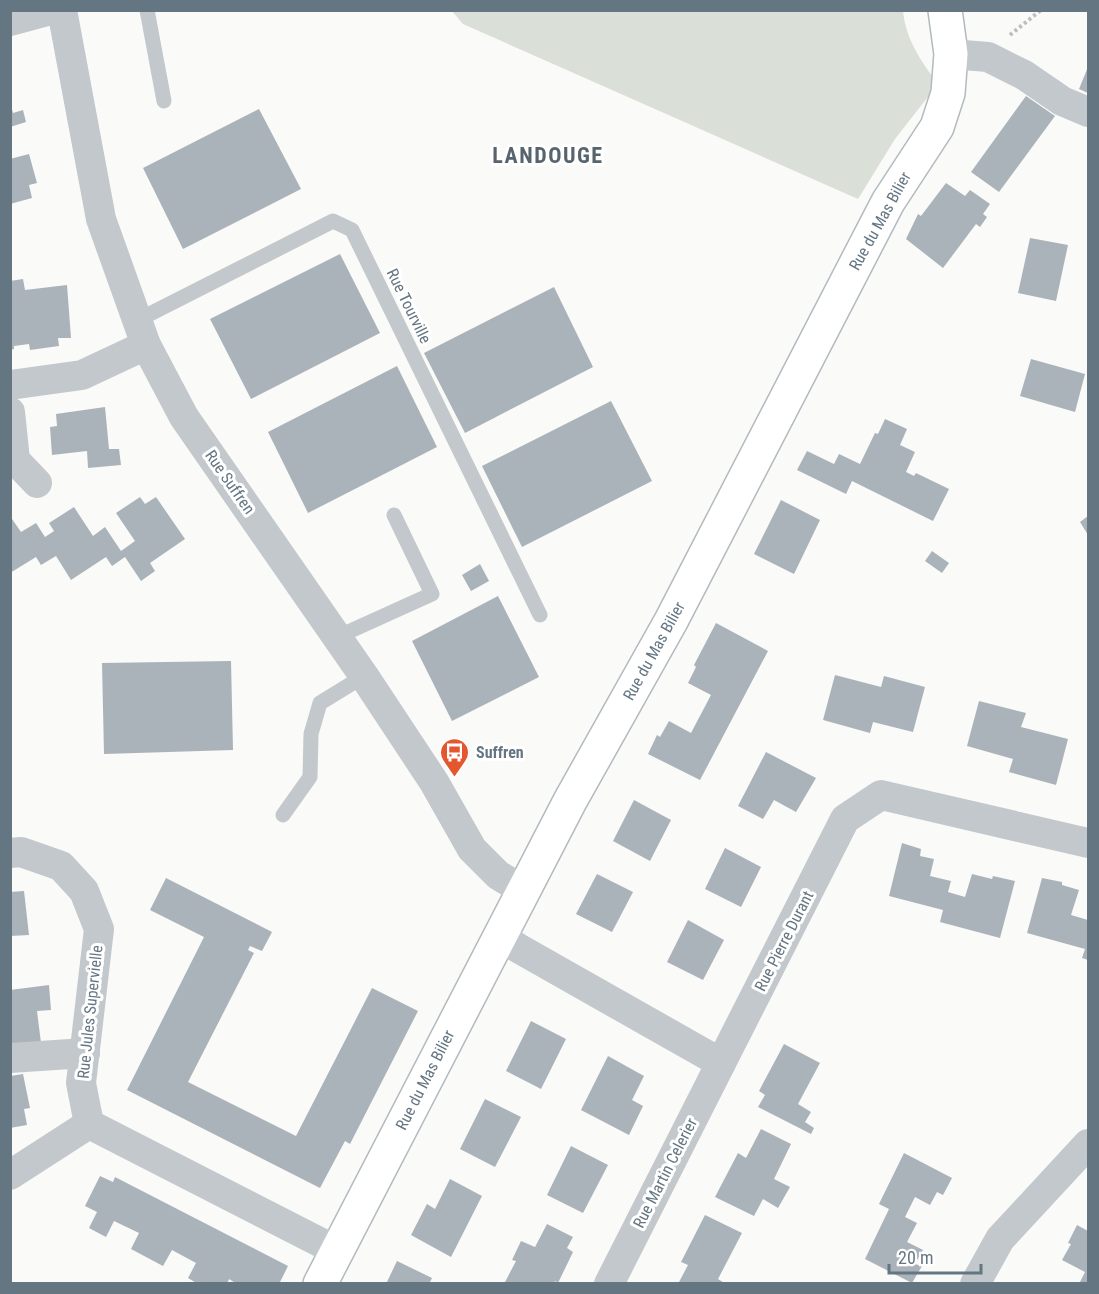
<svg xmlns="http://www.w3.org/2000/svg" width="1099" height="1294" font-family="'Roboto Condensed',sans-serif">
	<rect width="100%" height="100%" fill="#fafaf8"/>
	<path fill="#dadfd7" d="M 452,11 L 903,11 C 906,40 921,61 938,84 L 895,139 L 858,199 L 463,24 Z"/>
	<g fill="#aab3b9">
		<polygon points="1088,67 1088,93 1079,89"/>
		<polygon points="1026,96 1055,116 999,192 971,172"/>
		<polygon points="11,106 13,113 23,110 26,122 10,127"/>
		<polygon points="259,109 301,189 183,249 143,168"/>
		<polygon points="29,154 37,183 29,185 32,198 10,204 10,159"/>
		<polygon points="946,183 965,196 970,190 990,204 983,214 987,217 980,227 976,224 943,268 906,239 918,214 921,216"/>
		<polygon points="1030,238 1068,245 1056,301 1018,293"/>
		<polygon points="340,254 380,333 251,399 210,319"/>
		<polygon points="23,279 25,290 67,285 71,338 58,338 59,346 30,350 29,344 14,346 14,349 10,350 10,281"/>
		<polygon points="554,287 593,367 465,433 424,353"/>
		<polygon points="1031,359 1085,374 1075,412 1020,396"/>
		<polygon points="397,366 437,447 308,513 268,432"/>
		<polygon points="611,401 652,481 522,547 482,466"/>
		<polygon points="105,407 109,449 119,449 121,465 88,468 87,451 52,455 50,427 57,426 56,414"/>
		<polygon points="885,419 907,429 900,445 915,452 906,472 914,476 916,473 949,489 933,521 852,481 846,494 797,470 807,451 834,464 839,454 860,464 875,433 878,434"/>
		<polygon points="140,497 145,504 156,497 185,539 150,563 155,571 141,581 125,557 112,566 106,557 71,580 56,556 41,565 36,557 10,573 10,516 21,532 36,523 45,537 54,531 49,523 74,507 93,536 105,527 121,551 135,541 116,513"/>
		<polygon points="781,500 820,520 794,574 754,554"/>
		<polygon points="1088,516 1088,535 1080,522"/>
		<polygon points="932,551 949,563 942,573 925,561"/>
		<polygon points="480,564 489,581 471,591 462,575"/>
		<polygon points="498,596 539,677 452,721 412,641"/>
		<polygon points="716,623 768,651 700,780 648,754 657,735 660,737 669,721 691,733 711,695 688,683 696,667 694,665"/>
		<polygon points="231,661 233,750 104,754 102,663"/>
		<polygon points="835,675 881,687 884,676 925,687 913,732 873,722 870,733 823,720"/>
		<polygon points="979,701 1026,713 1021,727 1068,739 1056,785 1009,772 1013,759 967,746"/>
		<polygon points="766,752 816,778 796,812 774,800 763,819 738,806"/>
		<polygon points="634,800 671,820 650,861 613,841"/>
		<polygon points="902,843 921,849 920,856 934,859 930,876 951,881 948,892 965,897 972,874 992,879 993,876 1015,881 1000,938 940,922 943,910 889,896"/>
		<polygon points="725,848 761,867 741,907 705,889"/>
		<polygon points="597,874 633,892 612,932 576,914"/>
		<polygon points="166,878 272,932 262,951 250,946 248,950 254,953 188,1082 296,1136 372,988 418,1011 350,1144 345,1141 320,1188 127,1090 204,937 150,910"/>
		<polygon points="1042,878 1062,882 1062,885 1079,890 1071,915 1088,920 1088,960 1082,958 1085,949 1027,933"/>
		<polygon points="24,891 29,935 10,936 10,892"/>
		<polygon points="688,920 724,940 703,980 667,962"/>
		<polygon points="49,985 51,1010 37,1011 41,1043 10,1047 10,990"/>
		<polygon points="531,1021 566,1039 541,1089 506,1071"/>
		<polygon points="784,1044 820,1063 798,1104 811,1112 805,1122 814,1128 811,1134 758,1107 765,1095 759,1091"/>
		<polygon points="608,1056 644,1076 632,1100 643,1106 629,1135 581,1110"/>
		<polygon points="23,1074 30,1108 24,1109 27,1125 10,1128 10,1076"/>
		<polygon points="485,1099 521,1117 495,1167 460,1149"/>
		<polygon points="761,1129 791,1144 774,1179 790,1187 778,1208 763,1199 754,1216 715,1197 738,1153 746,1158"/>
		<polygon points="571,1146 608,1165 583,1213 547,1195"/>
		<polygon points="904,1153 952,1178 943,1195 937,1192 930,1205 915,1197 905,1217 917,1223 907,1242 923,1250 915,1264 922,1266 912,1283 865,1259 889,1209 879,1204"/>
		<polygon points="100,1176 113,1182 115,1177 288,1266 279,1284 237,1284 229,1279 227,1284 198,1284 188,1278 196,1263 172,1250 163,1266 131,1249 139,1233 114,1221 106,1237 89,1228 97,1212 85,1206"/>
		<polygon points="450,1179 482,1196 451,1257 411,1235 427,1204 435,1209"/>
		<polygon points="705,1215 742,1233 718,1279 726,1284 678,1284 688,1265 681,1262"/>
		<polygon points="547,1224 573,1237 567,1248 573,1252 558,1283 555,1281 554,1284 504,1284 516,1261 512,1260 521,1241 535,1247"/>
		<polygon points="1077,1225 1088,1231 1088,1284 1079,1284 1085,1272 1062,1260 1071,1244 1068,1243"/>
		<polygon points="397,1261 432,1278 429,1284 386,1284"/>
	</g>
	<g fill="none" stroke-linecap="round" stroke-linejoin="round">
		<defs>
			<polyline id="secondary" points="320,1284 570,801 671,621 888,202 937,127 948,93 951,54 945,10"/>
		</defs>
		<use href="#secondary" stroke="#b3babf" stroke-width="36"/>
		<polyline stroke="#bbbfc2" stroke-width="4" stroke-dasharray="3 3" stroke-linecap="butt" points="1010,35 1041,10"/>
		<g stroke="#c3c8cc" stroke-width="15">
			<polyline points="147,10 164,101"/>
			<polyline points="136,321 333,221 352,230 540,615"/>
			<polyline points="337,637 432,594 394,515"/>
			<polyline points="283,815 310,777 311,734 320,703 364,676"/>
		</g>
		<g stroke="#c3c8cc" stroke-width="30">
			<polyline points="62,10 101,219 146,345 184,417 364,676 434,782 472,849 498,875 524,891"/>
			<polyline points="10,21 51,10"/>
			<polyline points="951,54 988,57 1024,75 1062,101 1088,112"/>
			<polyline points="10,385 82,375 146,345"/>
			<polyline points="10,412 15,460 37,483"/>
			<polyline points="10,853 21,852 61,866 84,891 99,929 81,1083 89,1124 337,1251"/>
			<polyline points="500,936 518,948 721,1063 845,819 881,795 1088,843"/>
			<polyline points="10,1058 85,1053"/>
			<polyline points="10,1175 89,1124"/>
			<polyline points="609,1284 721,1063"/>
			<polyline points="975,1284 1000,1239 1088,1144"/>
		</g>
		<use href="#secondary" stroke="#fff" stroke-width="33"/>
	</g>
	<defs>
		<symbol id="bus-pin" viewBox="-11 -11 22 30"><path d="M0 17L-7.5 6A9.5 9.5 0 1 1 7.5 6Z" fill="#e4572e" stroke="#fff"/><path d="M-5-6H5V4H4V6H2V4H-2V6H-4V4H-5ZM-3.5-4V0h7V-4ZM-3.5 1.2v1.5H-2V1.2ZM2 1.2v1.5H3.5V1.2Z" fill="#fff"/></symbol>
	</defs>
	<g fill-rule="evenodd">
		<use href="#bus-pin" x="438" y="736" width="33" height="45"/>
	</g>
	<g text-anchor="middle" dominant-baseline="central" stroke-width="6" stroke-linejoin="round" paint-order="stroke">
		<g font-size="16" fill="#657683" stroke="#fff">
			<text transform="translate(880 221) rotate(-61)">Rue du Mas Bilier</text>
			<text transform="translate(409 306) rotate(64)">Rue Tourville</text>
			<text transform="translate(230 482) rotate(55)">Rue Suffren</text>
			<text transform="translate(654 651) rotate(-61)">Rue du Mas Bilier</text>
			<text transform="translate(784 941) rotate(-63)">Rue Pierre Durant</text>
			<text transform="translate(90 1012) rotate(-84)">Rue Jules Supervielle</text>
			<text transform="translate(425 1080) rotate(-63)">Rue du Mas Bilier</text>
			<text transform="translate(665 1173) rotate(-63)">Rue Martin Celerier</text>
		</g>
		<g font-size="16" font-weight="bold" fill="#657683" stroke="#fff" text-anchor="start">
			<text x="476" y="752">Suffren</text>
		</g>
		<g font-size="22" font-weight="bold" letter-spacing="1.5" fill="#57646e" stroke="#fff">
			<text x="548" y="155">LANDOUGE</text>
		</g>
	</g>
	<rect width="1099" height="1294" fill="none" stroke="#657683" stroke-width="24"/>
	<path d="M889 1264v9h92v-9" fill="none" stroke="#657683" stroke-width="3"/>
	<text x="898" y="1264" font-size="18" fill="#657683" stroke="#ffffff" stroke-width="4.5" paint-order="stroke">20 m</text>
</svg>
